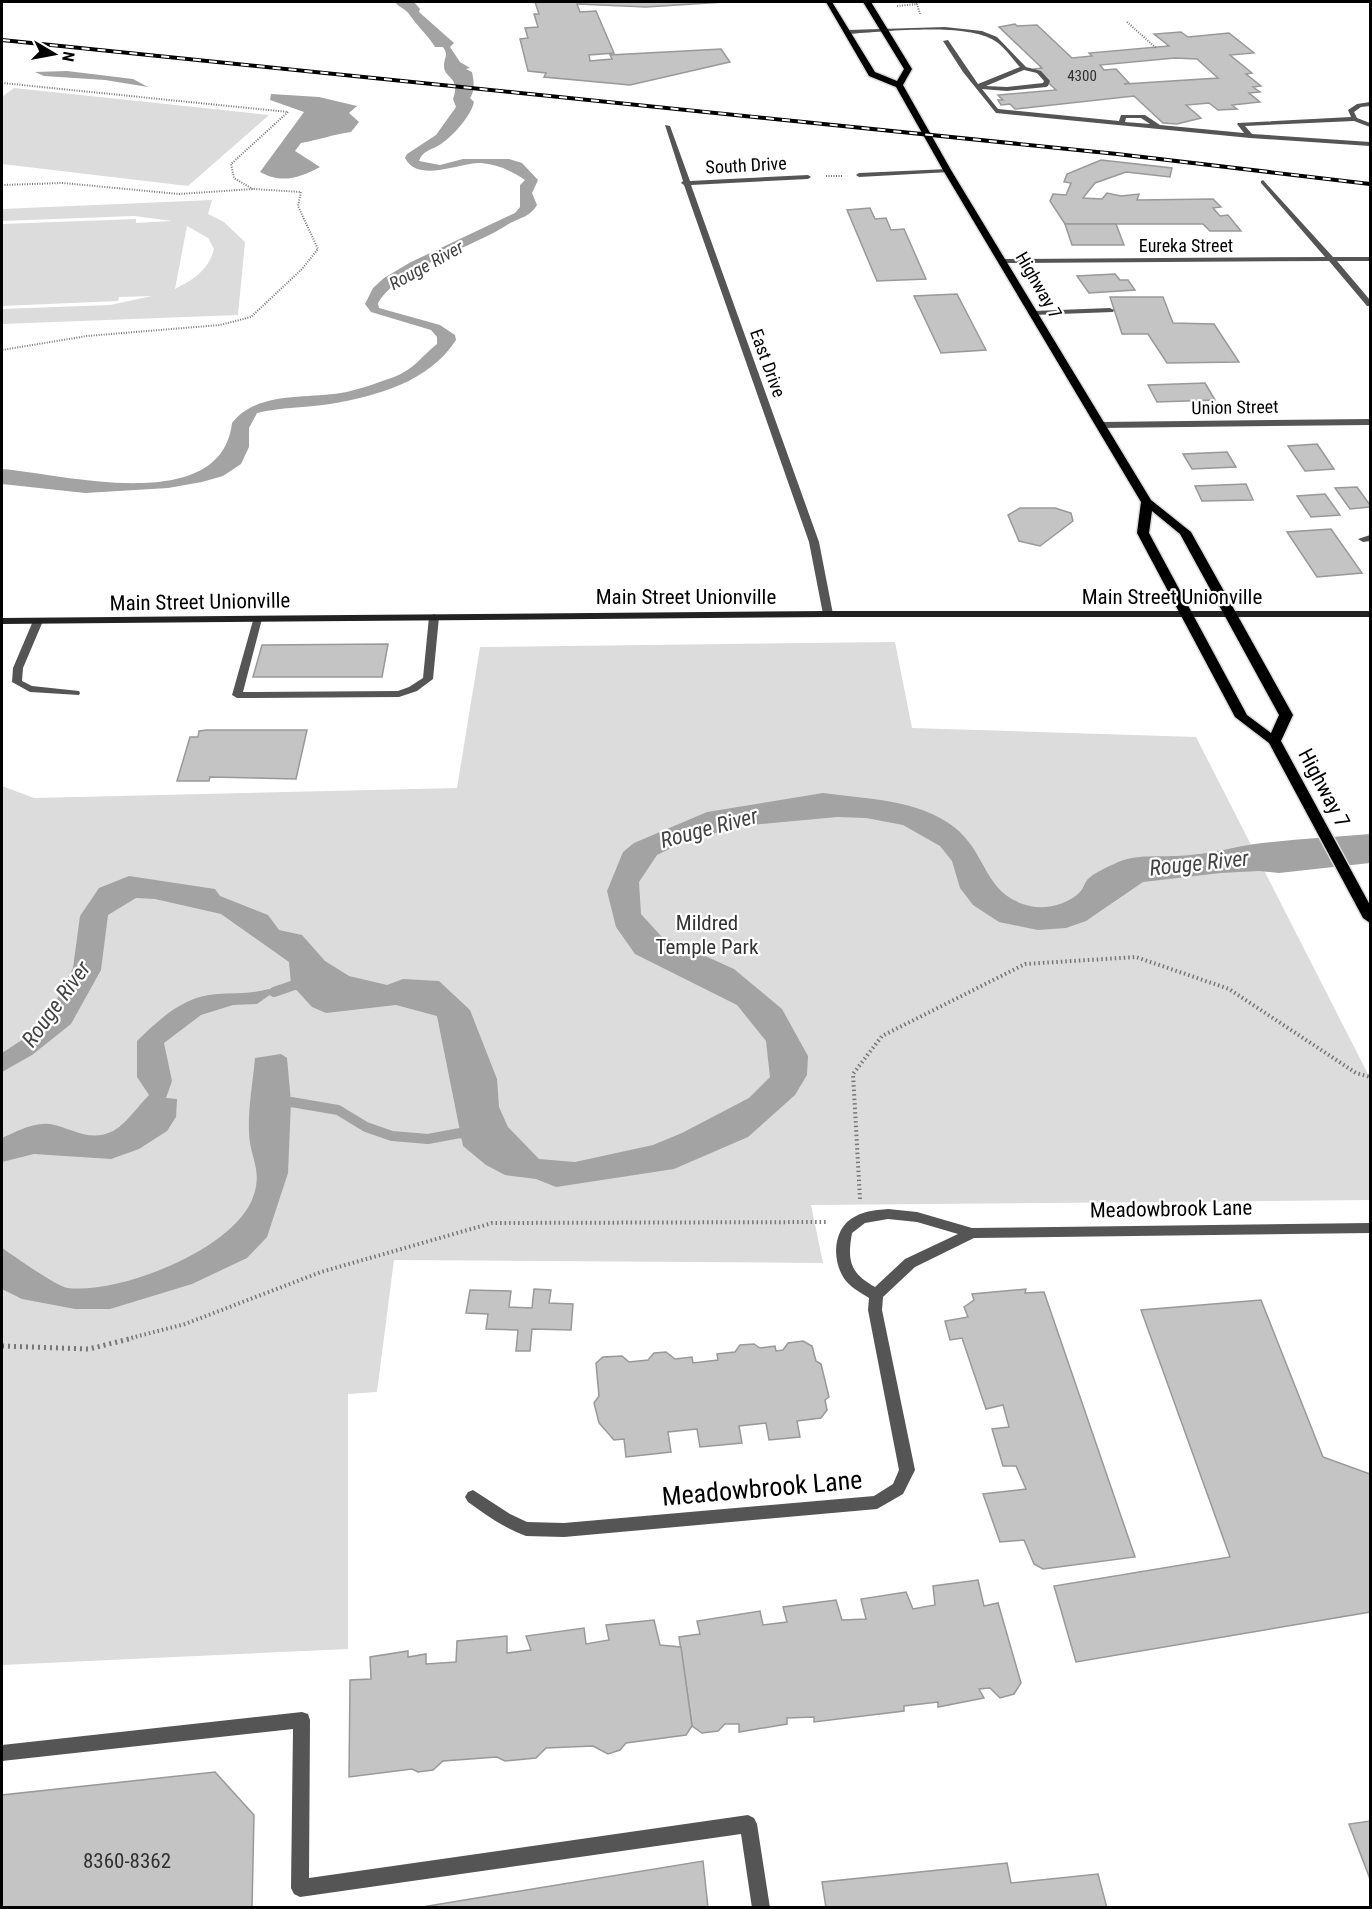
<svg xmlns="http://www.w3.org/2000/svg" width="1372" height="1909" font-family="'Roboto Condensed',sans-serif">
	<rect width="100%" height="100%" fill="#fff"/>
	<g fill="#dcdcdc" fill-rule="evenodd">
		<polygon points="14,88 269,115 188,186 2,164 2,97"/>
		<path d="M 212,200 L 208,214 L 224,222 L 245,242 L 238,315 L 2,324 L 2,309 L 110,305 L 152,296 L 119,297 L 118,301 L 2,306 L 2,224 L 136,219 L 136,223 L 172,221 L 134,216 L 2,221 L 2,209 ZM 187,226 L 208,238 L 214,249 C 208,271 194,279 175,289 Z"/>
		<polygon points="895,642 912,728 1196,737 1370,1078 1370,1200 811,1205 823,1263 394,1260 377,1392 348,1394 348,1649 2,1665 2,786 34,798 457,788 480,647"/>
	</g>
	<g fill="#a3a3a3">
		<path d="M 395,2 L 414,2 L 420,9 L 419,12 L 454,43 L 450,47 L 460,62 L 470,68 L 466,69 L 472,72 C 474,81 475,91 470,98 L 474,102 C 471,116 453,136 441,144 C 432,150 423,150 419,161 L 440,165 L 463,159 L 509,159 L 522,163 L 538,180 L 532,193 L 537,205 C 529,218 520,217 507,225 C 470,249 399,267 378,303 L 379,308 L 440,325 L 455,335 L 456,340 C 429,382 377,396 330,404 C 305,408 281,407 257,413 L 249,428 L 249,447 L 241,464 L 223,476 L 202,482 L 168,488 L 85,493 L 2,484 L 2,469 C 63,474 221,517 232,423 C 257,391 305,399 341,393 C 358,390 377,383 394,377 C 413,370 422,356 437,344 L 437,337 L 431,330 L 371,312 L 365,304 L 373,288 L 384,278 L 411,262 L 515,213 L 520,207 L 520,185 L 525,180 C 512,171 497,164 481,163 C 460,162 418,184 405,158 L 407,154 L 436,135 L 456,107 L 453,99 C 461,76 444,79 444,66 C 444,57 449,56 443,47 L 435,47 C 427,34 417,26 409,14 C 405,8 399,8 395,2 Z"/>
		<polygon points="67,71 133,79 148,87 105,80 44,76 35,72"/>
		<path d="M 271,94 L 319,97 L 357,106 L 349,113 L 359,122 L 351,132 C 334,134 319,140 301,143 L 295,151 L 320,167 C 299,178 282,184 260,172 L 304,112 L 270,100 Z"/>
		<path d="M 823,793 C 866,799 918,799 954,827 C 988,853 983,895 1030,906 C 1046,910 1068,904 1080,892 C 1083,889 1084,884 1087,880 C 1093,873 1110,866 1118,862 C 1140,853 1166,858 1190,855 C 1214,853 1238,846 1262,843 C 1298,839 1334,837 1370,834 L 1370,863 L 1279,873 L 1259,871 L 1221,873 L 1143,882 L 1086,921 L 1066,928 L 1038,930 L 999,922 L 973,905 L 960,888 L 952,861 L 940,846 L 903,825 L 866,818 L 837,817 L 739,826 L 679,844 L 657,855 L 639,882 L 641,914 L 661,936 L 734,969 L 782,1009 L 808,1056 L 807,1075 L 795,1095 L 748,1137 L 674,1169 L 556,1187 L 536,1179 L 505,1175 L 486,1165 L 463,1146 L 437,1016 L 396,1005 L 326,1013 L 312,1007 L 291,984 L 289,962 L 221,914 L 155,899 L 136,898 L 108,915 L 101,970 L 71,1024 L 32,1055 L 2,1072 L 2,1053 L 22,1040 L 54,1005 L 73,968 L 80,916 L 99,888 L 129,876 L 215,889 L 220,896 L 268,915 L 279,930 L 302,935 L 325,961 L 349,976 L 387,985 L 403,979 L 439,981 L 470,1010 L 497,1079 L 499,1107 L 508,1127 L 539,1159 L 575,1162 L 653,1145 L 682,1133 L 749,1098 L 770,1077 L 766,1041 L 737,1005 L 635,954 L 616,927 L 607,891 L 623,852 L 634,843 L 707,812 Z"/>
		<path d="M 269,989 L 274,992 L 257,1004 L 233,1005 L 201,1015 L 164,1043 L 172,1081 L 166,1098 L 177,1099 L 176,1117 L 167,1131 L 139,1149 L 111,1159 L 34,1154 L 2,1162 L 2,1138 C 16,1132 33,1122 50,1124 C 72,1128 90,1143 113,1131 C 126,1124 138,1106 149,1095 L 137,1077 L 137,1041 C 160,1019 183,996 217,994 C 235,993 251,994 269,989 Z"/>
		<path d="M 281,1054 L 287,1058 L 291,1102 L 288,1173 L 267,1237 L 247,1258 L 192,1284 L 110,1309 L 75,1309 L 22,1299 L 2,1289 L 2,1248 C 14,1256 57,1287 68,1288 C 120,1294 228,1251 251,1202 C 265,1171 249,1158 249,1131 C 248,1107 253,1082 255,1058 Z"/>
	</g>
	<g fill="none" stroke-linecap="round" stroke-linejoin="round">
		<g stroke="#a3a3a3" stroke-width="10">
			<polyline points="274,992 303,982"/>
			<polyline points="291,1102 338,1110 366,1127 392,1136 428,1139 460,1133 469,1136"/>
		</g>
	</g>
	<g fill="#c4c4c4" stroke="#999" stroke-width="1.5" fill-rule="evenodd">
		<polygon points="535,2 725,2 646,7 577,4 580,12 596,11 614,53 589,55 590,61 612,59 610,55 721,49 730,62 630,85 544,77 546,73 528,71 520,39 528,38 525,28 538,27 534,14 539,14"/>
		<path d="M 1015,24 L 1017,26 L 1037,25 L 1072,58 L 1092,56 L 1089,53 L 1169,46 L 1154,34 L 1181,32 L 1188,37 L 1229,33 L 1254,53 L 1230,55 L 1252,73 L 1246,74 L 1261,86 L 1253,87 L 1260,92 L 1249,93 L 1260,102 L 1232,105 L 1237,109 L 1218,110 L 1209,103 L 1186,105 L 1201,118 L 1177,124 L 1163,123 L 1134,96 L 1015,109 L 1010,104 L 1001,105 L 998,100 L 1003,100 L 998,95 L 1056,90 L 1034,69 L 1042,68 L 999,27 ZM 1175,58 L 1197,59 L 1218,78 L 1124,84 L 1129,83 L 1116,69 L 1104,70 L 1100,65 Z"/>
		<polygon points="1101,160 1172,168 1170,177 1126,172 1095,183 1083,198 1102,199 1107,193 1121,196 1139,194 1137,200 1213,199 1221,207 1213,208 1220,216 1228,215 1241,231 1210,231 1203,224 1065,224 1050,201 1053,194 1066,195 1071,183 1064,182 1067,174"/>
		<polygon points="870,208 875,219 886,218 891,230 904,229 926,279 877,281 847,210"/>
		<polygon points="1065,224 1116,224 1124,245 1072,245"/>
		<polygon points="1115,274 1120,280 1128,280 1135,290 1089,293 1077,276"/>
		<polygon points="957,294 986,350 941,353 914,296"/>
		<polygon points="1110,297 1163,297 1173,323 1214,324 1239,362 1167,363 1148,334 1122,334"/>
		<polygon points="1205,383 1215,400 1157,402 1148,385"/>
		<polygon points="1317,444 1334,469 1305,471 1288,446"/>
		<polygon points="1227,452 1236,467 1192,469 1183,454"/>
		<polygon points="1246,484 1253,500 1202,501 1195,486"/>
		<polygon points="1357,487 1370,505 1370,507 1350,509 1335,488"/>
		<polygon points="1325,494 1340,515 1311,517 1297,496"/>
		<polygon points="1020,508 1055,508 1071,513 1073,521 1040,546 1019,541 1008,515"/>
		<polygon points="1331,529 1362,573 1317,577 1287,532"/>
		<polygon points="388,644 382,677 253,677 262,645"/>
		<polygon points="207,730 307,730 296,779 210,777 209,781 177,781 190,737 198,737 199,731"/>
		<polygon points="534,1289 551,1290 549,1303 573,1304 571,1330 532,1329 530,1351 516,1351 518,1330 486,1329 488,1314 466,1313 470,1290 511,1291 509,1307 532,1308"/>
		<polygon points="1026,1289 1025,1293 1044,1292 1135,1557 1043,1569 1034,1564 1024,1540 1000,1542 983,1494 1026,1489 1016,1466 1003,1466 992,1429 1009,1427 1003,1405 986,1409 962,1338 950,1340 945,1321 968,1317 964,1307 974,1300 972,1294"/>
		<polygon points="1261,1300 1323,1457 1370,1474 1370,1612 1076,1662 1054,1586 1230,1557 1141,1310"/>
		<polygon points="803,1341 812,1346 816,1361 821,1364 829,1397 825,1400 827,1410 821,1418 797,1421 800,1437 769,1440 766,1423 739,1426 742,1443 700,1447 697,1429 668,1432 671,1452 626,1457 624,1439 614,1440 599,1423 594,1403 599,1396 596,1363 603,1357 622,1356 629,1362 648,1360 654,1353 666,1352 675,1359 692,1357 693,1363 718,1360 717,1354 735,1352 740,1345 754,1344 760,1348 775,1346 776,1351 783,1350 788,1343"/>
		<polygon points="978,1580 984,1606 998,1603 1021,1683 1014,1694 1000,1698 990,1688 979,1689 984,1698 938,1707 938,1702 904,1706 904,1711 814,1722 814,1717 787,1718 787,1724 739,1732 739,1724 725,1724 718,1731 702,1733 692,1726 679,1637 700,1634 697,1621 760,1611 763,1625 787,1622 783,1607 836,1600 842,1620 866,1619 861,1599 906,1592 913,1609 935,1605 933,1586"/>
		<polygon points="654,1620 660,1645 681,1647 692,1726 686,1735 626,1743 620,1750 608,1754 593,1746 546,1748 536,1758 505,1761 497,1757 443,1761 433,1770 418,1772 412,1769 349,1777 350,1680 371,1679 370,1657 408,1651 408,1657 426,1654 426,1664 456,1662 457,1641 507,1636 507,1653 531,1650 526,1636 584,1628 586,1644 609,1640 606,1625"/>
		<polygon points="215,1772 254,1815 252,1908 2,1908 2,1795"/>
		<polygon points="1370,1821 1370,1879 1349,1824"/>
		<polygon points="703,1861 708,1908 416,1908"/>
		<polygon points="1007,1863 1011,1883 1098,1874 1107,1908 826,1908 822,1882"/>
	</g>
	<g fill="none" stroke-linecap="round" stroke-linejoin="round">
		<defs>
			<path id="primary" d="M 826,2 L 832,2 L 875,72 L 897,81 L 904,69 L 863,2 L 871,2 L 912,69 L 903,85 L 951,170 L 1151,500 L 1191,532 L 1293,715 L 1281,741 L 1370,905 L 1370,923 L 1363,918 L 1269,743 L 1235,717 L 1137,533 L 1141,502 L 943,170 L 896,87 L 869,76 ZM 1152,511 L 1180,534 L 1279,715 L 1271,733 L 1247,715 L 1149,533 Z"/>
		</defs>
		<use href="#primary" stroke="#dbdbdb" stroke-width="3"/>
		<g stroke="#777" stroke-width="2" stroke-dasharray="1 1.5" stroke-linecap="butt">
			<polyline points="919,2 917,4 920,14"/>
			<polyline points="897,6 917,4"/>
			<polyline points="1127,22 1156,48"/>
			<polyline points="2,83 288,112 231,164 234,178 253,189"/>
			<polyline points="826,176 843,176"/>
			<polyline points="2,185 63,183 179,194 254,189 301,192 298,206 318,249 302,269 251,317 220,325 87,336 2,350"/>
		</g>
		<g stroke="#777" stroke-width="4" stroke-dasharray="1.5 3" stroke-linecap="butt">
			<polyline points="860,1199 853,1074 882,1036 1025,964 1136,957 1229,989 1356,1073 1370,1077"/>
			<polyline points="127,1339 185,1324 321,1272 492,1223 827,1222"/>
		</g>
		<polyline stroke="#777" stroke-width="5" stroke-dasharray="2 4" stroke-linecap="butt" points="2,1346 89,1349 133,1338"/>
		<g fill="#555" fill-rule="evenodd">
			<path d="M 945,27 L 982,31 L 997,37 L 1026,67 L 1041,71 L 1050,81 L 1048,86 L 1046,87 L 1007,91 L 982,89 L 998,109 L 1119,121 L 1121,115 L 1145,115 L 1160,125 L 1244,133 L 1237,124 L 1238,123 L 1351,117 L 1348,110 L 1357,104 L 1370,102 L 1370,106 L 1361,107 L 1354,112 L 1357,118 L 1370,123 L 1370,127 L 1354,121 L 1245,126 L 1252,134 L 1370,142 L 1370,146 L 1250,138 L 996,113 L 963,72 L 943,41 L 948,40 L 978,84 L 1020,67 C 1012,59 1005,47 995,41 C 966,22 883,32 848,34 L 845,32 L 848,30 ZM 1024,70 L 1037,73 L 1044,81 L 1043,83 L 1007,87 L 986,86 ZM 1126,118 L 1141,118 L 1150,124 L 1125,122 Z"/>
			<polygon points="1110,308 1114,310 1113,312 1033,315 1029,313 1033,311"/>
			<polygon points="1370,535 1370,541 1363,542 1358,539"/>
			<polygon points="302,1712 308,1714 310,1720 309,1878 748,1815 754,1818 757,1824 770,1908 752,1908 741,1834 300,1897 294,1894 291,1888 293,1729 2,1761 2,1745"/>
		</g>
		<g fill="#555" fill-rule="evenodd">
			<polygon points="665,125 670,126 690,181 808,175 811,177 808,179 691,185 819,542 833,614 831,616 825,616 823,614 809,542 684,185 681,183 683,181"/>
			<polygon points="948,169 951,171 950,172 859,177 856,175 859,173"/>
			<polygon points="1263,180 1333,257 1370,257 1370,261 1337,261 1370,300 1370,306 1367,306 1329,261 1003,263 999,261 1003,259 1325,257 1261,183 1261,181"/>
			<polygon points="1370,419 1370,425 1101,428 1097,425 1101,422"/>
			<polygon points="434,614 439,617 433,679 417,691 399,697 237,698 232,695 254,617 260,617 262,619 243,692 398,691 409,687 423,678 429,617"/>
			<polygon points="38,618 43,621 23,668 22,681 32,686 79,691 80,693 79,695 30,692 12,682 13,668 33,621"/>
			<path d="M 888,1209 L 917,1212 L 972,1228 L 1370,1223 L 1370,1233 L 974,1238 L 915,1267 L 883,1297 L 882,1310 L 915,1470 L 903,1494 L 877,1509 L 564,1537 L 526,1536 C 504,1528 486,1515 468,1502 L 465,1497 L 468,1492 L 473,1490 L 510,1514 L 527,1522 L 564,1523 L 874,1496 L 893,1484 L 899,1470 L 868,1310 L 869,1298 C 861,1293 852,1288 846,1281 C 831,1262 832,1227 856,1216 C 865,1211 877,1210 888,1209 ZM 888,1219 L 917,1222 L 958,1234 L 905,1259 L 875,1287 C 850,1273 847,1261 852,1233 L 865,1223 Z"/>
		</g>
		<polygon fill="#222" fill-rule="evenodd" points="828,611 1370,611 1370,617 828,617 2,624 2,618"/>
		<use href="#primary" fill="#000" fill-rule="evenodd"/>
		<defs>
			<polyline id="rail" points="2,40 1117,154 1370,184"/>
		</defs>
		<use href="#rail" stroke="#000" stroke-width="4"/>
		<use href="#rail" stroke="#fff" stroke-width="2" stroke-dasharray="8" stroke-linecap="butt"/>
	</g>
	<g text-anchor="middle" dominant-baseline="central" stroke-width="4.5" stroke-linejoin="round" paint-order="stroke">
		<g font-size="15" fill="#313131">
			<text x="1082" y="76">4300</text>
		</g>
		<g font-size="18" fill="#000" stroke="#fff">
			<text transform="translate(746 165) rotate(-3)">South Drive</text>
			<text x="1186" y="245">Eureka Street</text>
			<text transform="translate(1039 285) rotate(60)">Highway 7</text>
			<text transform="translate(768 363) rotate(70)">East Drive</text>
			<text transform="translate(1235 407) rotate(-1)">Union Street</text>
		</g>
		<g font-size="18" font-style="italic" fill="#444" stroke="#fff">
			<text transform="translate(426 265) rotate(-29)">Rouge River</text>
		</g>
		<g font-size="21" fill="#000" stroke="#fff">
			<text x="686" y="597">Main Street Unionville</text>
			<text x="1172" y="597">Main Street Unionville</text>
			<text transform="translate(200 602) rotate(-1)">Main Street Unionville</text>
			<text transform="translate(1324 788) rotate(62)">Highway 7</text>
			<text transform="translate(1171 1209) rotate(-1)">Meadowbrook Lane</text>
		</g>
		<g font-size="21" fill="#333" stroke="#fff">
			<text x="707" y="923">Mildred<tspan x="707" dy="24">Temple Park</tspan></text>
		</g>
		<g font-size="21" fill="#313131">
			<text x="127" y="1861">8360-8362</text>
		</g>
		<g font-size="22" font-style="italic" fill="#444" stroke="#fff">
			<text transform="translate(709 828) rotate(-15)">Rouge River</text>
			<text transform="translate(1199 863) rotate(-6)">Rouge River</text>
			<text transform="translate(56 1004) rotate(-54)">Rouge River</text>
		</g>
		<g font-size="26" fill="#000" stroke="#fff">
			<text transform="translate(762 1488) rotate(-5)">Meadowbrook Lane</text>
		</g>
	</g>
	<rect width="1372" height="1909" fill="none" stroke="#000000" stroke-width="6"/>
	<g transform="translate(54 54) rotate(100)" stroke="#ffffff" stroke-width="4.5" paint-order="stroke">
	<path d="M0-4.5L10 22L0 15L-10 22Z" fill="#000000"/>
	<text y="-9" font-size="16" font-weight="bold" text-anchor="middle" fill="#000000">N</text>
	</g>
</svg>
